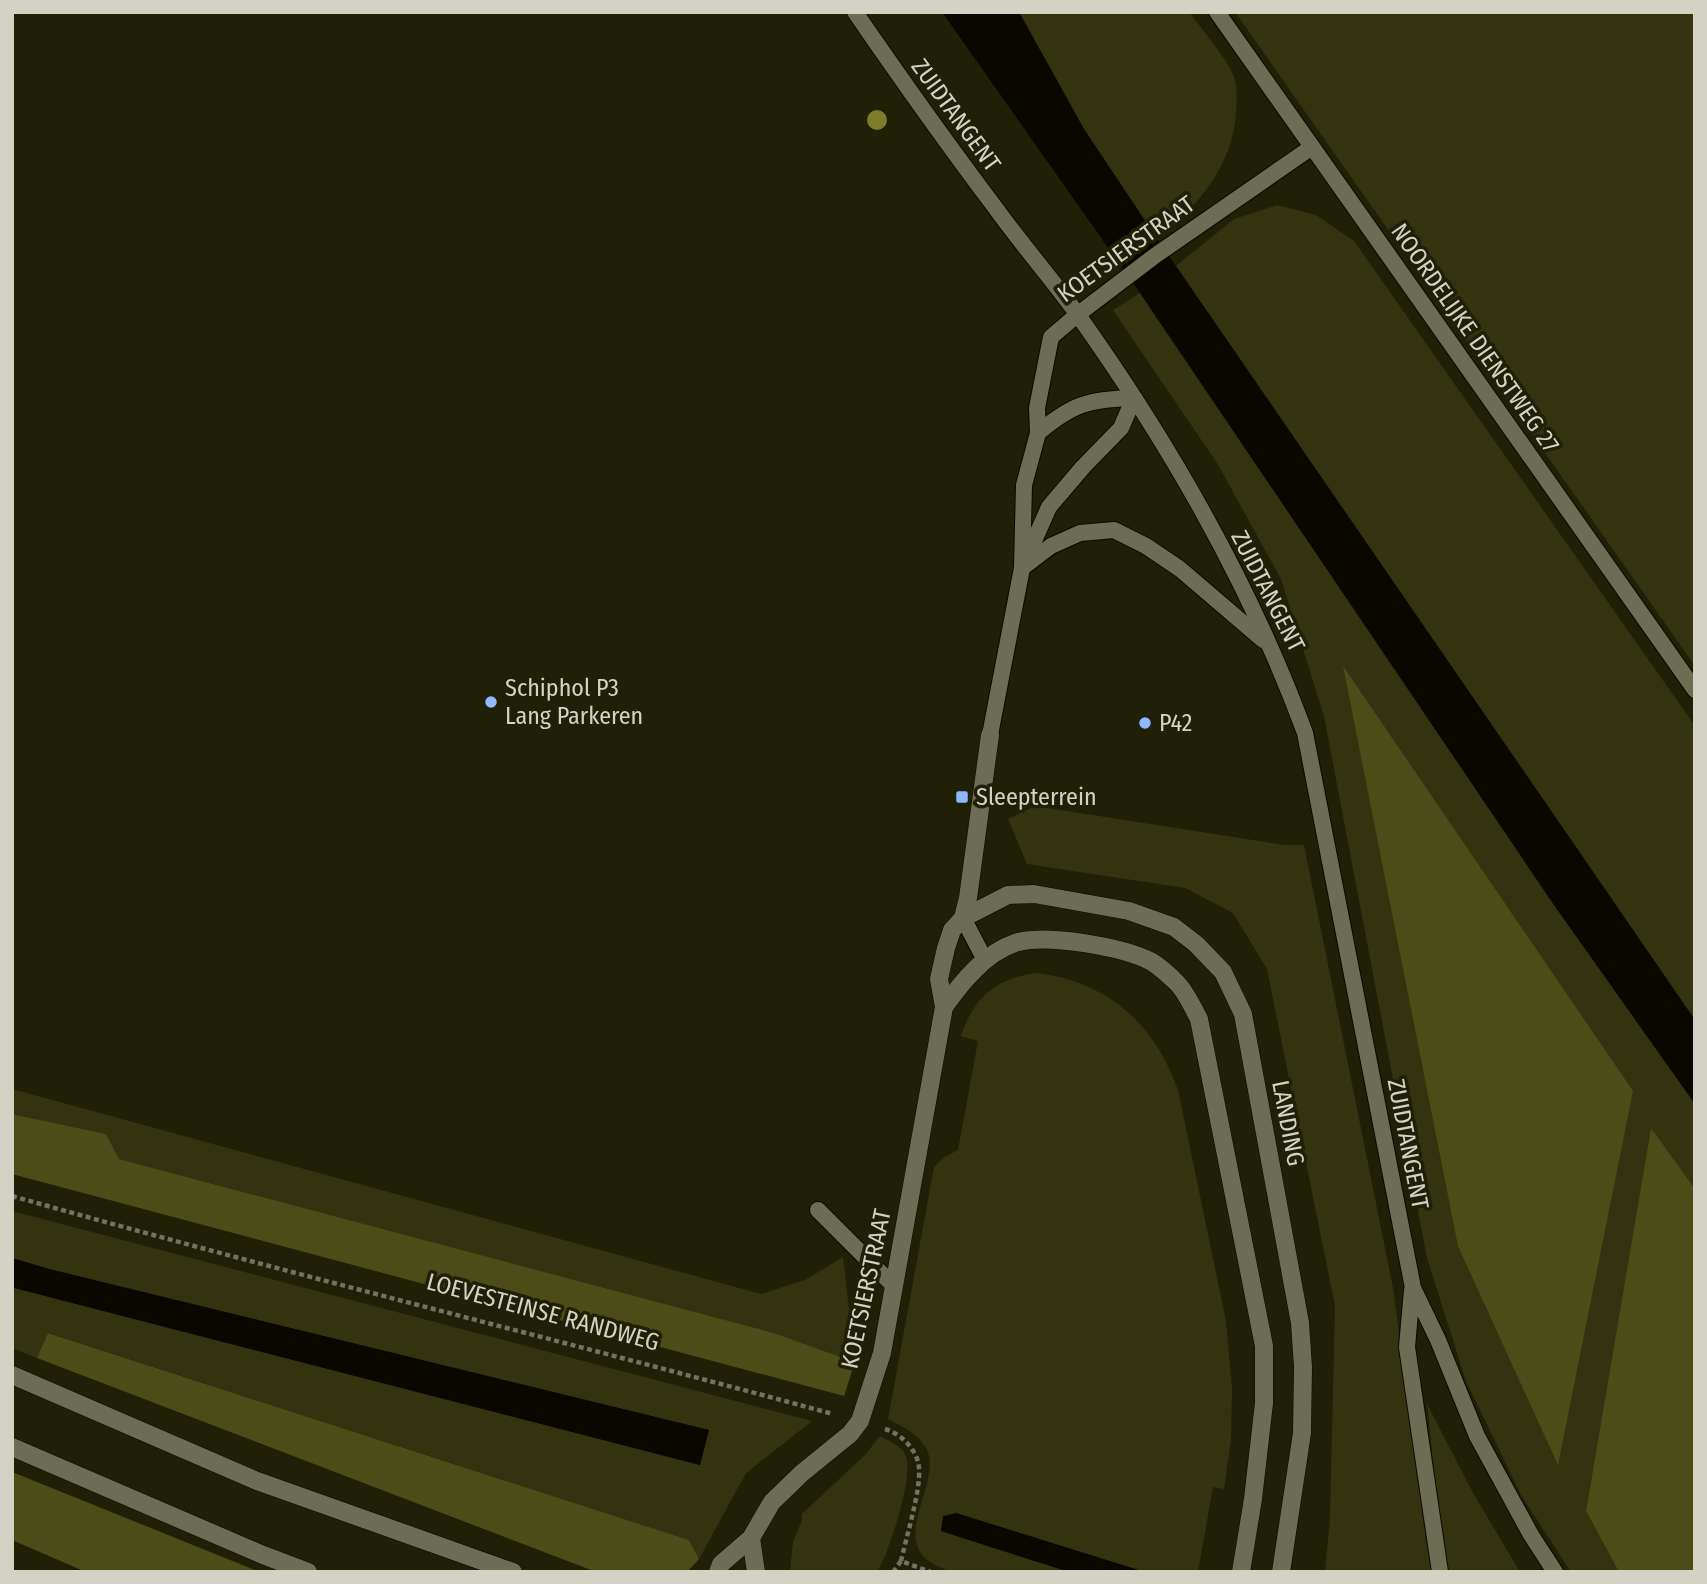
<svg xmlns="http://www.w3.org/2000/svg" width="1707" height="1584" font-family="'Fira Sans Condensed',sans-serif">
	<rect width="100%" height="100%" fill="#202007"/>
	<g fill="#33340f">
		<path d="M 1019,12 L 1189,12 C 1199,25 1232,66 1235,79 C 1237,89 1237,101 1236,111 C 1234,165 1197,206 1158,240 L 1084,129 Z"/>
		<polygon points="1235,12 1695,12 1695,666"/>
		<polygon points="1277,205 1316,215 1354,241 1695,726 1695,1020 1176,266 1234,219"/>
		<polygon points="1140,293 1554,905 1695,1104 1695,1189 1651,1129 1586,1511 1619,1572 1571,1572 1521,1495 1466,1381 1427,1258 1324,716 1281,579 1217,463 1113,310"/>
		<polygon points="1035,806 1285,845 1304,845 1393,1288 1426,1540 1433,1572 1325,1572 1330,1518 1335,1306 1267,969 1233,913 1185,888 1027,864 1008,819"/>
		<path d="M 1037,973 C 1108,982 1154,1023 1178,1090 L 1226,1321 L 1232,1389 L 1231,1439 L 1224,1489 L 1213,1487 L 1198,1572 L 1145,1572 L 956,1513 L 941,1531 L 1069,1572 C 1042,1572 1015,1572 989,1572 C 977,1572 962,1574 951,1571 C 876,1551 946,1485 926,1448 C 918,1434 902,1426 888,1419 L 934,1167 L 943,1158 L 958,1150 L 978,1041 L 961,1036 C 973,998 996,978 1037,973 Z"/>
		<polygon points="12,1089 761,1294 805,1280 843,1257 855,1362 774,1333 119,1159 106,1134 12,1114"/>
		<polygon points="12,1211 812,1421 746,1473 699,1559 689,1540 49,1333 37,1358 12,1348 12,1287 700,1465 709,1430 49,1269 12,1258"/>
		<polygon points="1427,1404 1473,1493 1520,1572 1448,1572 1438,1509"/>
		<path d="M 880,1436 C 889,1441 902,1446 906,1456 C 914,1476 889,1553 877,1572 L 790,1572 L 793,1542 L 802,1520 L 802,1514 L 865,1455 Z"/>
	</g>
	<g fill="#4c4c19">
		<polygon points="1343,666 1633,1091 1558,1465 1458,1246"/>
		<polygon points="12,1114 106,1134 119,1159 774,1333 855,1362 844,1396 12,1174"/>
		<polygon points="1651,1128 1695,1189 1695,1572 1619,1572 1586,1511"/>
		<polygon points="48,1333 689,1540 699,1559 687,1572 598,1572 591,1570 37,1358"/>
		<polygon points="12,1472 260,1572 86,1572 12,1540"/>
	</g>
	<g fill="#080700">
		<polygon points="942,12 1019,12 1084,129 1158,240 1695,1020 1695,1104 1554,905 1140,293"/>
		<polygon points="12,1258 49,1269 709,1430 700,1465 14,1288"/>
		<polygon points="956,1513 1145,1572 1069,1572 941,1531 943,1516"/>
	</g>
	<g fill="none" stroke-linecap="round" stroke-linejoin="round">
		<defs>
			<g id="lane">
				<path d="M 855,12 C 901,79 948,145 997,210 C 1023,246 1052,279 1078,315 C 1169,443 1251,586 1305,733 L 1413,1288 L 1438,1340 L 1477,1436 L 1531,1535 L 1555,1572"/>
				<polyline points="1217,12 1695,690"/>
				<path d="M 1038,433 C 1072,404 1089,399 1134,398"/>
				<polyline points="1026,559 1049,507 1083,467 1121,428 1134,398"/>
				<polyline points="1022,568 1051,546 1080,533 1114,530 1146,546 1180,569 1263,640"/>
				<polyline points="990,735 1022,568 1024,485 1038,433 1037,408 1051,337 1077,315 1156,255 1312,147"/>
				<polyline points="963,918 985,960"/>
				<polyline points="818,1210 894,1286"/>
				<polyline points="1412,1290 1407,1347 1440,1572"/>
			</g>
			<g id="street">
				<polyline points="963,918 1008,895 1034,894 1129,911 1174,927 1196,944 1223,972 1243,1014 1300,1323 1303,1367 1302,1433 1281,1572"/>
				<path d="M 944,1007 C 961,983 985,953 1015,943 C 1045,933 1124,947 1152,962 C 1160,967 1170,976 1177,983 C 1186,992 1193,1008 1199,1019 L 1264,1346 L 1264,1403 L 1253,1499 L 1241,1572"/>
				<polyline points="751,1538 756,1572"/>
				<polyline points="718,1572 721,1564 751,1538 772,1502 802,1473 850,1434 860,1421 882,1353 944,1007 939,979 946,948 952,930 963,918 968,898 990,735"/>
			</g>
			<g id="secondary">
				<polyline points="12,1375 257,1481 513,1572"/>
				<polyline points="12,1447 263,1555 308,1572"/>
			</g>
		</defs>
		<use href="#lane" stroke="#0a0900" stroke-width="18"/>
		<use href="#street" stroke="#0a0900" stroke-width="19"/>
		<use href="#secondary" stroke="#0a0900" stroke-width="19"/>
		<g stroke="#73735f" stroke-width="4.5" stroke-dasharray="5 3.5" stroke-linecap="butt">
			<path d="M 12,1196 C 285,1273 560,1340 833,1414"/>
			<path d="M 885,1429 C 902,1434 918,1451 919,1468 C 921,1490 906,1538 901,1561 L 931,1572"/>
			<polyline points="893,1572 901,1561"/>
		</g>
		<use href="#lane" stroke="#6c6d52" stroke-width="16"/>
		<use href="#street" stroke="#6c6d52" stroke-width="18"/>
		<use href="#secondary" stroke="#6c6d52" stroke-width="18"/>
	</g>
	<circle fill="#7c7c2a" cx="877" cy="120" r="10"/>
	<g fill="#8eb9fc" stroke="#202007" stroke-width="2.5">
		<circle cx="491" cy="702" r="7"/>
		<circle cx="1145" cy="723" r="7"/>
		<rect x="955" y="790" width="14" height="14" rx="3.5"/>
	</g>
	<g text-anchor="middle" dominant-baseline="central" stroke-width="7" stroke-linejoin="round" paint-order="stroke">
		<g font-size="24" fill="#d2d3c4" stroke="#202007">
			<text transform="translate(956 115) rotate(54)">ZUIDTANGENT</text>
			<text transform="translate(1126 249) rotate(-36)">KOETSIERSTRAAT</text>
			<text transform="translate(1475 338) rotate(55)">NOORDELIJKE DIENSTWEG 27</text>
			<text transform="translate(1268 591) rotate(63)">ZUIDTANGENT</text>
			<text transform="translate(1288 1123) rotate(79)">LANDING</text>
			<text transform="translate(1408 1144) rotate(79)">ZUIDTANGENT</text>
			<text transform="translate(866 1289) rotate(-78)">KOETSIERSTRAAT</text>
			<text transform="translate(543 1312) rotate(15)">LOEVESTEINSE RANDWEG</text>
		</g>
		<g font-size="24" fill="#d2d3c4" stroke="#202007" text-anchor="start">
			<text x="505" y="688">Schiphol P3<tspan x="505" dy="28">Lang Parkeren</tspan></text>
			<text x="1159" y="723">P42</text>
			<text x="976" y="797">Sleepterrein</text>
		</g>
	</g>
	<rect width="1707" height="1584" fill="none" stroke="#d2d3c4" stroke-width="28"/>
</svg>
